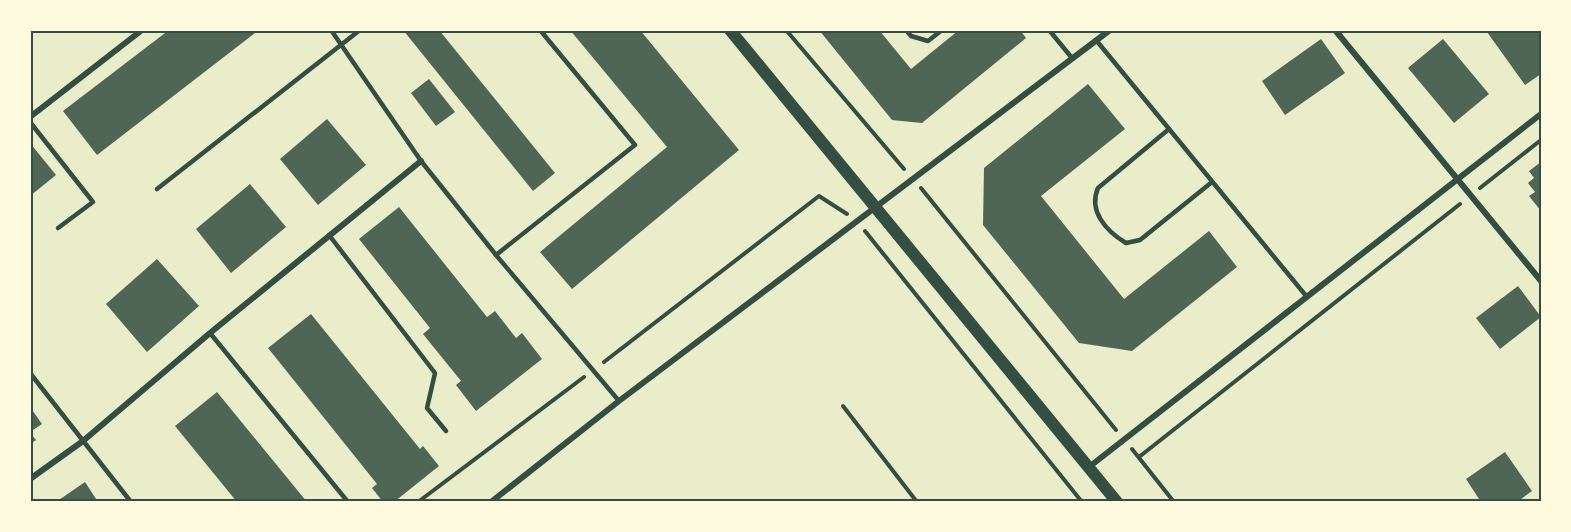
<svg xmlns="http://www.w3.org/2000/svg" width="1571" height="532" font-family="Roboto,sans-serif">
	<rect width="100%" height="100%" fill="#e9edc9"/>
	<g fill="#4f6655">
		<polygon points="169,30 253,30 255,33 97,155 63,111"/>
		<polygon points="403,30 439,30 555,173 533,191"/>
		<polygon points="570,30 640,30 739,150 572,289 540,252 667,147"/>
		<polygon points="819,30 879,30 911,69 959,30 1020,30 1026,38 922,123 892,120"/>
		<polygon points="1489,30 1541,30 1541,74 1525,85 1487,32"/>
		<polygon points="1321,39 1345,73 1285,115 1262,81"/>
		<polygon points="1443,39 1489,94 1454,123 1408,68"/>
		<polygon points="429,79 455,112 436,126 411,93"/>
		<polygon points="1088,84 1125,129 1041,196 1124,299 1209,231 1237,267 1132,351 1079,343 983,225 984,168"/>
		<polygon points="327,119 366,165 318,205 280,159"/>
		<polygon points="30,143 56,175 30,196"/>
		<polygon points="1541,162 1541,211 1529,196 1535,192 1528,183 1534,178 1529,171"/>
		<polygon points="250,184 286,227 231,273 196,229"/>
		<polygon points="399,207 487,317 495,311 516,338 522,333 542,359 476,411 456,385 461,381 423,334 430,328 359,239"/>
		<polygon points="157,259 199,306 147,352 106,304"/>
		<polygon points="1518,286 1541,317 1500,349 1476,318"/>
		<polygon points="311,314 420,449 423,446 439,466 394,502 383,502 372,488 377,484 268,348"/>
		<polygon points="217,392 307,502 237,502 175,426"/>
		<polygon points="30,407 42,424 30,432"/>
		<polygon points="30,433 36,440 30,444"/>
		<polygon points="1505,452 1532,491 1517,502 1481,502 1466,479"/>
		<polygon points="85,482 98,502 56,502"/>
	</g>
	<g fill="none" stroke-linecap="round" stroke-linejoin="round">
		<g stroke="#344e41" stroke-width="4">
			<polyline points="786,30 904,169"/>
			<polyline points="921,188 1116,430"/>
			<polyline points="1480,188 1541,140"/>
			<polyline points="865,231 1082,502"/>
			<polyline points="604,362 819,196 847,214"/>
			<polyline points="843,406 917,502"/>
			<polyline points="1132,449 1174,502"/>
			<polyline points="1139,457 1460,204"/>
			<polyline points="418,502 584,377"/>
		</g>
		<g stroke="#344e41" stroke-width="4.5">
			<polyline points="331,30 421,161 496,255 619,401"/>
			<polyline points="906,30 911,36 928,41 942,30"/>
			<polyline points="1049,30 1072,58"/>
			<polyline points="1096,40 1307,297"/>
			<polyline points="30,122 93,202 58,228"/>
			<path d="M 1169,129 L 1098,188 C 1088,211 1106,231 1126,243 L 1140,240 L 1212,182"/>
			<polyline points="157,189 360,30"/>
			<polyline points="329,235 435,373 427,408 446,431"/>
			<polyline points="496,255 635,145 540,30"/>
			<polyline points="210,333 348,502"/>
			<polyline points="30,373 131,502"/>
		</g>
		<g stroke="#344e41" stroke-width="6">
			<polyline points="1335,30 1541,281"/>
			<polyline points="30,117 142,30"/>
			<polyline points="1089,467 1541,114"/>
			<polyline points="30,479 83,441 210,333 421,161"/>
			<polyline points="491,502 619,401 1110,30"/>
		</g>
		<polyline stroke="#344e41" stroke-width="12" points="730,30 1117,502"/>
	</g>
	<rect width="1571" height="532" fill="none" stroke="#fefae0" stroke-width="63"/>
	<rect x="32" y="32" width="1508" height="468" fill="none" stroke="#344e41" stroke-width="2"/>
</svg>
